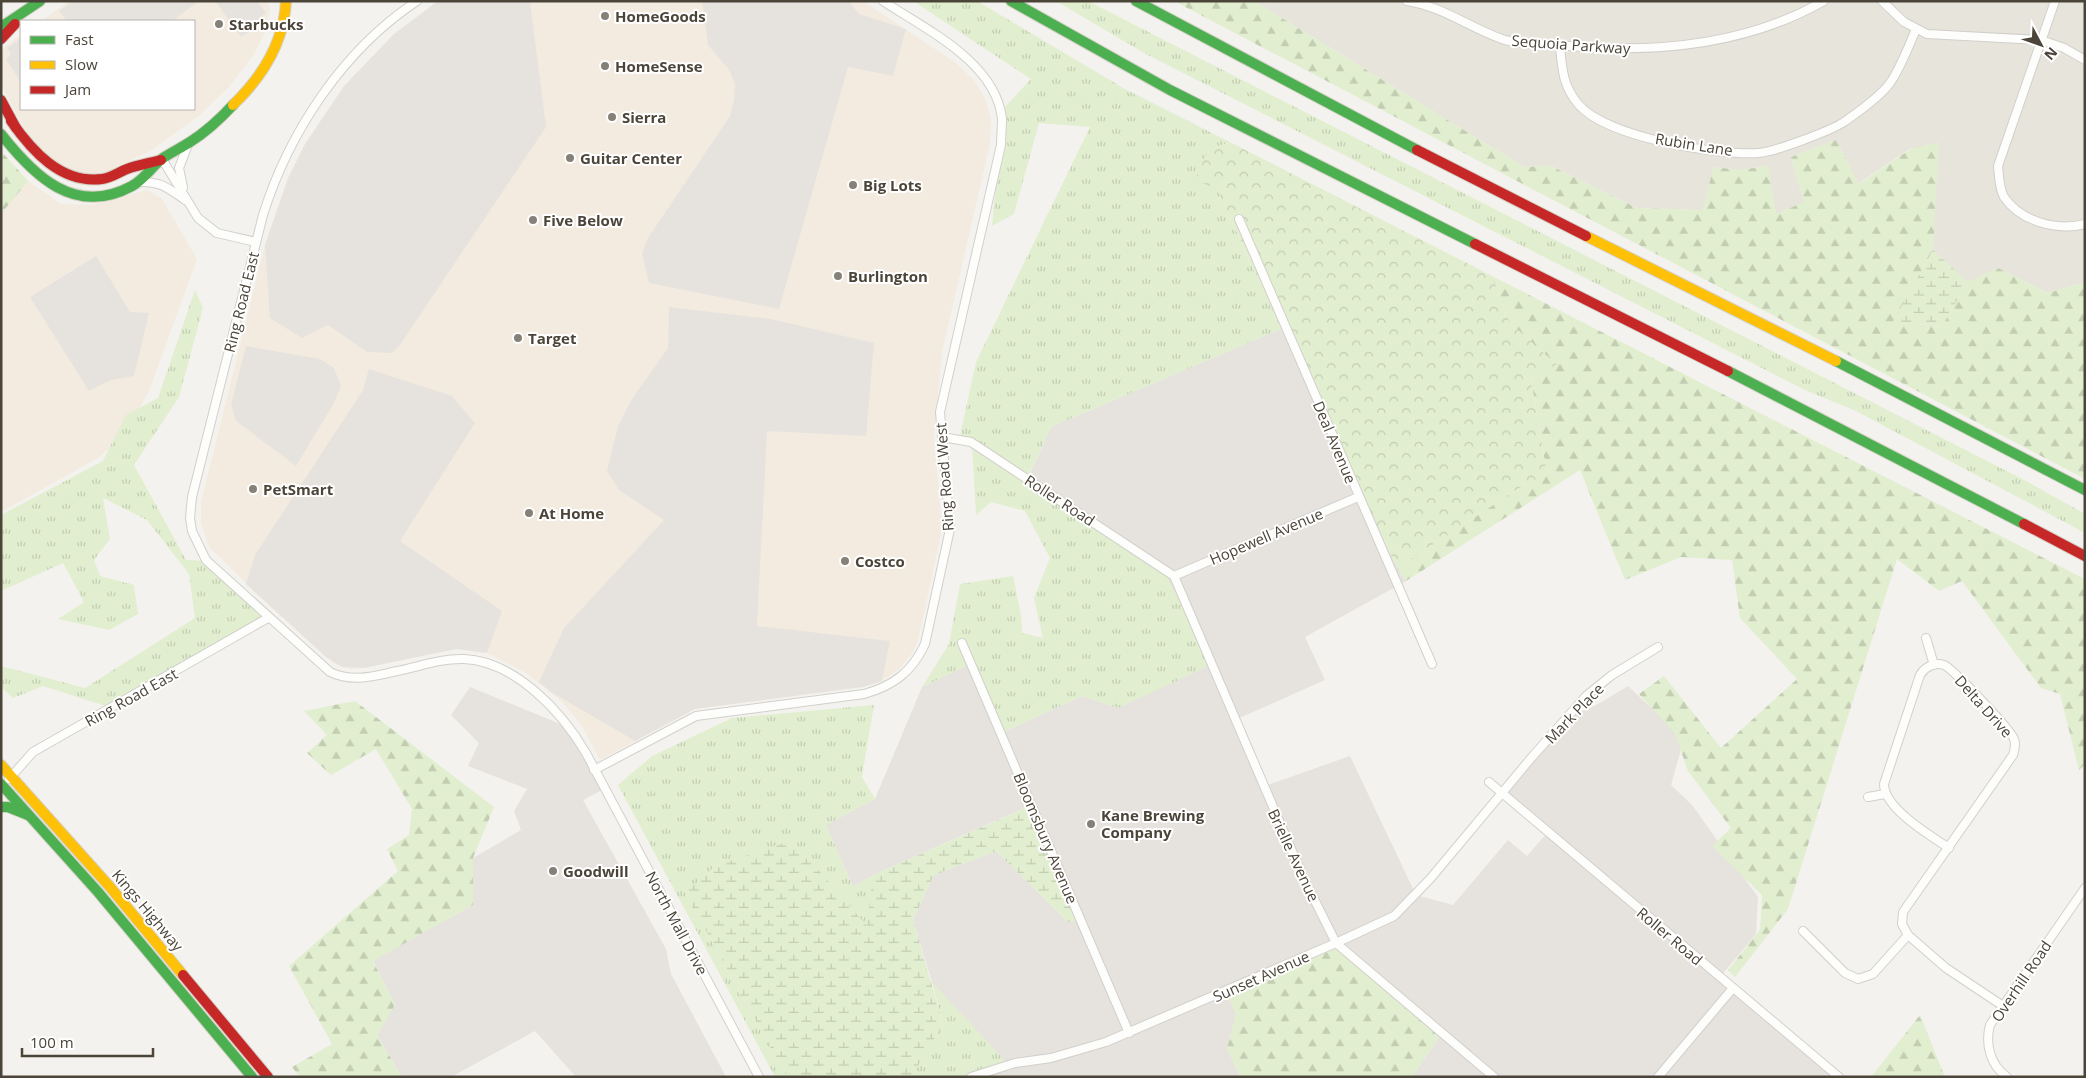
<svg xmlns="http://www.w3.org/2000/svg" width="2086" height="1078" font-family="'Open Sans',sans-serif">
	<defs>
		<pattern id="grass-tufts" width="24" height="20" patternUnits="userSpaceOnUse" patternTransform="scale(1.25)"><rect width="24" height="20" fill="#e1eecf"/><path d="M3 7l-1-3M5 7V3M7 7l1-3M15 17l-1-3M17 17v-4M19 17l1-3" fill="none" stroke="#c3cdb2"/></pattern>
		<pattern id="forest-firs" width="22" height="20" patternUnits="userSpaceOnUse" patternTransform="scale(1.25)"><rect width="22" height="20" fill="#e1eecf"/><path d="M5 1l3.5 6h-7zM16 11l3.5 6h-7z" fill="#c3cdb2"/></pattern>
		<pattern id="wetland-marsh" width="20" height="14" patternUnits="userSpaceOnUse" patternTransform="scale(1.25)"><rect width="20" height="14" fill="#e1eecf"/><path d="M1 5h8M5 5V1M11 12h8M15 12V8" fill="none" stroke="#c3cdb2"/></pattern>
		<pattern id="park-crowns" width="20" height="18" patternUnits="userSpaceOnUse" patternTransform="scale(1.25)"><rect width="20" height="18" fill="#e1eecf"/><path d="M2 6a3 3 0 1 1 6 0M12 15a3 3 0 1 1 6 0" fill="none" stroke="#c3cdb2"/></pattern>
	</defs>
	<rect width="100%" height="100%" fill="#f4f2ee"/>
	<polygon fill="#e7e4dc" points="1254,1 2085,1 2085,282 2048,293 1998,268 1893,322 1933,250 1911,148 1858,184 1836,140 1791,157 1804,202 1776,214 1767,166 1740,170 1714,167 1703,210 1637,208 1551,166 1524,167"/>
	<g fill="#f3ebdf">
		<polygon points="69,1 268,1 270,10 264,34 253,56 229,87 201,114 152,150 102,174 83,173 67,169 42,152 22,124 1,85 1,55 4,47 21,35 21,109 194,109 194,21 41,21"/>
		<polygon points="438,1 863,1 956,63 973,79 985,98 991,119 990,144 942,352 934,437 942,529 918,641 911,655 899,669 882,681 863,687 740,701 695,709 600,760 582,726 562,702 526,673 487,653 456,649 364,668 350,669 335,664 275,611 209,547 201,523 201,502 265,245 288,178 305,144 344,86 394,34"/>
		<polygon points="28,181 61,204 92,205 147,190 162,199 197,259 149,391 123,436 98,458 1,512 1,214"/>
	</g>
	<g fill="#e6e2de">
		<polygon points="1281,329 1397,568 1406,581 1305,637 1325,680 1237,719 1265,786 1350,756 1416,895 1453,905 1508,840 1527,856 1548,832 1501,795 1565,719 1598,704 1628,686 1684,739 1671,785 1692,805 1758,897 1756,934 1721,976 1732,982 1844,1077 1412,1077 1443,1032 1236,1015 1227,1048 1240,1077 977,1077 1008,1065 932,982 913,920 934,875 996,851 1068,922 1031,805 873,875 853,887 826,825 875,799 922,687 972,663 1001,733 1082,696 1118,708 1028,478 1051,427"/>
		<polygon points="470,687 570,728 604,789 583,800 666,949 671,974 726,1077 576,1077 535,1031 451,1077 402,1077 377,1035 395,1005 373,960 473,905 473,858 521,830 514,811 527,789 468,766 479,743 451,715"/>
	</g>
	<g fill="url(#grass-tufts)">
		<polygon points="913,1 977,1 1125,89 1230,142 1208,150 1217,189 1281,329 1051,427 1028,477 1165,572 1211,665 1118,708 1082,696 1001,733 972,663 922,687 949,644 960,584 1013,576 1021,615 1022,633 1043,638 1034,598 1050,558 1025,511 991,502 976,515 972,445 960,436 976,362 1090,127 1039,123 1014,214 992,226 1002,118 1004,108 1031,79"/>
		<polygon points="1056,1 1088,1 2030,483 2085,514 2085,533 1856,411 1805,390 1144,53"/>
		<polygon points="195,290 203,308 179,397 134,465 186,560 210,561 271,618 112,708 43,686 13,698 1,687 1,666 85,688 195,618 189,574 147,520 103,498 110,539 94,560 100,576 134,585 138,614 109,630 58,619 84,602 63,563 1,591 1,515 103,461 126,415 158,398"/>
		<polygon points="874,705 862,777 875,799 826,825 853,887 873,875 868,926 685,893 787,1077 775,1077 618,785 652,756 732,718"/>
		<polygon points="932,982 1009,1065 977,1077 911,1077 943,1024"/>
	</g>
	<g fill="url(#forest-firs)">
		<polygon points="1174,1 1254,1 1524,167 1551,166 1637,208 1702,210 1714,167 1740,170 1768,166 1776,214 1804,202 1791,157 1836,140 1859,184 1912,148 1939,142 1933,250 1893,322 1942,326 1968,282 1998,268 2048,293 2085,282 2085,479"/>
		<polygon points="1,151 28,181 1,214"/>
		<polygon points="1492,276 2085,579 2085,764 2079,770 2060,694 2041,688 1962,581 1939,591 1897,559 1788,909 1735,977 1728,970 1760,930 1762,895 1712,846 1731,828 1688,771 1675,734 1639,694 1664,676 1721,748 1797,679 1740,618 1732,560 1681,557 1625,580 1580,470 1406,581 1397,568 1519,488 1547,474 1530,374 1556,364 1509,322"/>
		<polygon points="355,701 494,807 473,858 473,905 373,961 395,1005 377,1035 402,1077 300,1077 292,1067 332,1044 289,966 398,871 387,849 409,835 412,809 376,749 331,775 307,753 327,735 304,711"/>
		<polygon points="1332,945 1443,1032 1412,1077 1240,1077 1227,1048 1236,1015 1226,992"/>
		<polygon points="1920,1015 1945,1077 1871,1077"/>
	</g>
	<g fill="url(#wetland-marsh)">
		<polygon points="1933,250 1968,282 1942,326 1893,322"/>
		<polygon points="1032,805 1082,920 1068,922 996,851 934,875 913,920 943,1024 912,1076 787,1077 685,893 715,866 792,840 867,926 873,875"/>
	</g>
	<polygon fill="url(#park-crowns)" points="1230,142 1492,276 1509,322 1557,365 1530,375 1547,474 1519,488 1397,568 1281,329 1217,189 1195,180 1208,150"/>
	<g fill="#e6e3df">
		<polygon points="74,1 199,1 172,21 67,21 59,11"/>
		<polygon points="215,1 257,1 266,13 260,17 263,23 241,37"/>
		<polygon points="438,1 530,1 546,127 400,345 392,353 367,352 328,325 302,338 270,318 265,245 288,178 305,144 344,86 394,34"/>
		<polygon points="702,1 849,1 859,14 906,29 893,76 848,67 779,309 649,283 642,253 648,238 730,116 734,100 735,84 729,70 708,45"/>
		<polygon points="21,38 21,83 6,59 11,54 7,48"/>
		<polygon points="96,256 130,312 149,313 134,376 111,380 89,391 30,297"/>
		<polygon points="669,307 771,319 874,343 866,436 767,431 757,626 890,641 882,681 863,687 695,709 635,741 551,692 539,682 564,628 664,520 619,490 607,471 618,426 632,399 668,348"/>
		<polygon points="246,346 320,359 334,368 341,386 334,403 296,466 236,421 231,404"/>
		<polygon points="369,369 452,396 475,423 400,541 502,611 487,653 456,649 364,668 342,667 326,657 246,584 255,555 363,390"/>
	</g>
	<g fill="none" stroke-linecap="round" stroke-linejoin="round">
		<defs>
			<g id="street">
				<path d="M 417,1 C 343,50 289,132 263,215 L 192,497 L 190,518 L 192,531 L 206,560 L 330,672 C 353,683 374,676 397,671 C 418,667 442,658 464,659 C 515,661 562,712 586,753 L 759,1077"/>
				<path d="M 1407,1 C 1444,7 1468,27 1502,39 C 1519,45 1540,44 1558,45 C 1649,54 1743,47 1824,1"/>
				<polyline points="1882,1 1904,22 1927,34 2041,40 2064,48 2085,60"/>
				<path d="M 2055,1 L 1998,166 C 1999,175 1999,188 2004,197 C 2021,222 2057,231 2085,224"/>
				<path d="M 1560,46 C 1562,69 1563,87 1579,105 C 1607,137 1717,156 1759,153 C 1774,152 1830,131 1844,122 C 1857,113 1884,94 1892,80 C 1902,64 1909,46 1916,29"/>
				<polyline points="162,159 198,218 217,233 256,242"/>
				<path d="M 137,182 C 160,181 167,187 185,200"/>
				<polyline points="183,187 179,168 189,142"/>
				<polyline points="1239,219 1432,664"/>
				<polyline points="942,437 971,442 1174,576"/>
				<polyline points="1174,576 1304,879 1336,943 1494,1077"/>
				<polyline points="1174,576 1358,497"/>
				<polyline points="1926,638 1934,665"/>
				<polyline points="962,643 1129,1033"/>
				<path d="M 594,770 L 696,716 L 864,694 C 893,686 912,672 925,644 L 950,529 L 940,412 L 1001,145 C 1001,137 1002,127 1002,119 C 996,62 925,29 883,1"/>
				<polyline points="9,779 33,752 268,618"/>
				<polyline points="1489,782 1839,1077"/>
				<polyline points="1868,797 1885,794"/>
				<path d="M 1949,848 C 1929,835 1884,808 1884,784 L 1920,675 C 1925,667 1934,662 1944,665 C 1952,668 2011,730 2014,739 C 2016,744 2015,749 2013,755 L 1903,912 L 1902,924 L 1908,935 L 1946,968 L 2003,1006"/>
				<polyline points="1803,931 1845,973 1858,979 1873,974 1908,935"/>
				<polyline points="971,1077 1015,1063 1051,1058 1106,1042 1336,943 1394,916 1430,879 1532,757 1586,696 1612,675 1658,647"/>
				<polyline points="1658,1077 1733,988"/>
				<path d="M 2007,1077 C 1990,1065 1985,1044 1990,1025 L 2085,888"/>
			</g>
			<g id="fast">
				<polyline points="1011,1 1170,90 1475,244"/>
				<polyline points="1136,1 1417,150"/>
				<polyline points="1,27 40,1"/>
				<path d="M 1,134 C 34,176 75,217 132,186 C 145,179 152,166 163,158 C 172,152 181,148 190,142 C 206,132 220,119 233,105"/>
				<polyline points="1836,361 2085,490"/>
				<polyline points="1728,371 2024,524"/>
				<polyline points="1,784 98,892 252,1077"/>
				<polyline points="1,807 8,807 28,815"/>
			</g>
			<g id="slow">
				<path d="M 233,105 C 263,76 284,43 286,1"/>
				<polyline points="1586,236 1836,361"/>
				<polyline points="1,765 110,887 183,975"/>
			</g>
			<g id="jam">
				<polyline points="1,39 15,24"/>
				<polyline points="1,100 16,128"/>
				<path d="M 11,121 C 32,151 61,184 102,179 C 111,178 119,172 127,169 C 138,165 150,163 161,160"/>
				<polyline points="1417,150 1586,236"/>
				<polyline points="1475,244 1728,371"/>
				<polyline points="2024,524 2085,556"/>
				<polyline points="183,975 268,1077"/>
			</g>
		</defs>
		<use href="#street" stroke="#d2d0cb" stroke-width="10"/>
		<use href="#fast" stroke="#d3cfc5" stroke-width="12"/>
		<use href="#slow" stroke="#d3cfc5" stroke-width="12"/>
		<use href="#jam" stroke="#d3cfc5" stroke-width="12"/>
		<use href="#street" stroke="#fdfdfc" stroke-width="8"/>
		<use href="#fast" stroke="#4caf50" stroke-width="10"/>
		<use href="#slow" stroke="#ffc107" stroke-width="10"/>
		<use href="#jam" stroke="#c62828" stroke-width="10"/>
	</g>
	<g fill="#868178" stroke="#fff" stroke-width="2">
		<circle cx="605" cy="16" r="5"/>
		<circle cx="219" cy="24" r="5"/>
		<circle cx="605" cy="66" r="5"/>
		<circle cx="612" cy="117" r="5"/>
		<circle cx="570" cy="158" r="5"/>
		<circle cx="853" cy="185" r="5"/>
		<circle cx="533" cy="220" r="5"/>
		<circle cx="838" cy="276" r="5"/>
		<circle cx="518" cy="338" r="5"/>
		<circle cx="253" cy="489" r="5"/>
		<circle cx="529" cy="513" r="5"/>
		<circle cx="845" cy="561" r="5"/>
		<circle cx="1091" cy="824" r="5"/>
		<circle cx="553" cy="871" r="5"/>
	</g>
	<g text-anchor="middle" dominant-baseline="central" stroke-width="4" stroke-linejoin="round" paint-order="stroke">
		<g font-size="15" font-weight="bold" fill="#4b4439" stroke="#fff" text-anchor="start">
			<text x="615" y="16">HomeGoods</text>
			<text x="229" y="24">Starbucks</text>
			<text x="615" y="66">HomeSense</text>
			<text x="622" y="117">Sierra</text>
			<text x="580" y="158">Guitar Center</text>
			<text x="863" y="185">Big Lots</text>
			<text x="543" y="220">Five Below</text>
			<text x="848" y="276">Burlington</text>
			<text x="528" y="338">Target</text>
			<text x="263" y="489">PetSmart</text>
			<text x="539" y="513">At Home</text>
			<text x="855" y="561">Costco</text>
			<text x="1101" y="815">Kane Brewing<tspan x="1101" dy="17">Company</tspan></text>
			<text x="563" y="871">Goodwill</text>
		</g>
		<g font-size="15" fill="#4b4439" stroke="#fff">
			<text transform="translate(1571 44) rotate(4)">Sequoia Parkway</text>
			<text transform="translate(1694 144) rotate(9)">Rubin Lane</text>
			<text transform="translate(241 302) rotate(-76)">Ring Road East</text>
			<text transform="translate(1335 442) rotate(67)">Deal Avenue</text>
			<text transform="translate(944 477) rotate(-94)">Ring Road West</text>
			<text transform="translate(1060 500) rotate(33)">Roller Road</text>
			<text transform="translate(1266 536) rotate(-23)">Hopewell Avenue</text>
			<text transform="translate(131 697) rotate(-29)">Ring Road East</text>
			<text transform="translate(1984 706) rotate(48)">Delta Drive</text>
			<text transform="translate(1574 713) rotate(-46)">Mark Place</text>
			<text transform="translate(1046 838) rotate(67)">Bloomsbury Avenue</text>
			<text transform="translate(1294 855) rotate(65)">Brielle Avenue</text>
			<text transform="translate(148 910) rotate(50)">Kings Highway</text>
			<text transform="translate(677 923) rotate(62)">North Mall Drive</text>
			<text transform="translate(1670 936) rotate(40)">Roller Road</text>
			<text transform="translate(1261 976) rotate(-24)">Sunset Avenue</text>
			<text transform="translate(2021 981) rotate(-56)">Overhill Road</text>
		</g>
	</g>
	<rect width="2086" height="1078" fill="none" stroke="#4b4439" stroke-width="5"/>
	<rect x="20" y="20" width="175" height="90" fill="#ffffff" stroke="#b7b4b0"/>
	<rect x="30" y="36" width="25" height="8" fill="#4caf50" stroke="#b7b4b0"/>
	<text x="65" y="45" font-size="15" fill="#4b4439">Fast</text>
	<rect x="30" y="61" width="25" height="8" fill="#ffc107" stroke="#b7b4b0"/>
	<text x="65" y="70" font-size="15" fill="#4b4439">Slow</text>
	<rect x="30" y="86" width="25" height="8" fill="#c62828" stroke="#b7b4b0"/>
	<text x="65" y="95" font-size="15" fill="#4b4439">Jam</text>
	<g transform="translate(2041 45) rotate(131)" stroke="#ffffff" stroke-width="4" paint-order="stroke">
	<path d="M0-4L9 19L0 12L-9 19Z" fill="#4b4439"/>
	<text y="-8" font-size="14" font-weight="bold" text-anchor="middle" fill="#4b4439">N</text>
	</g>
	<path d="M22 1048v8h131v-8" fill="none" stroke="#4b4439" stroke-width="2.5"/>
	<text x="30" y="1048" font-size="15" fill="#4b4439" stroke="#ffffff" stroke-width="4" paint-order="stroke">100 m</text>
</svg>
